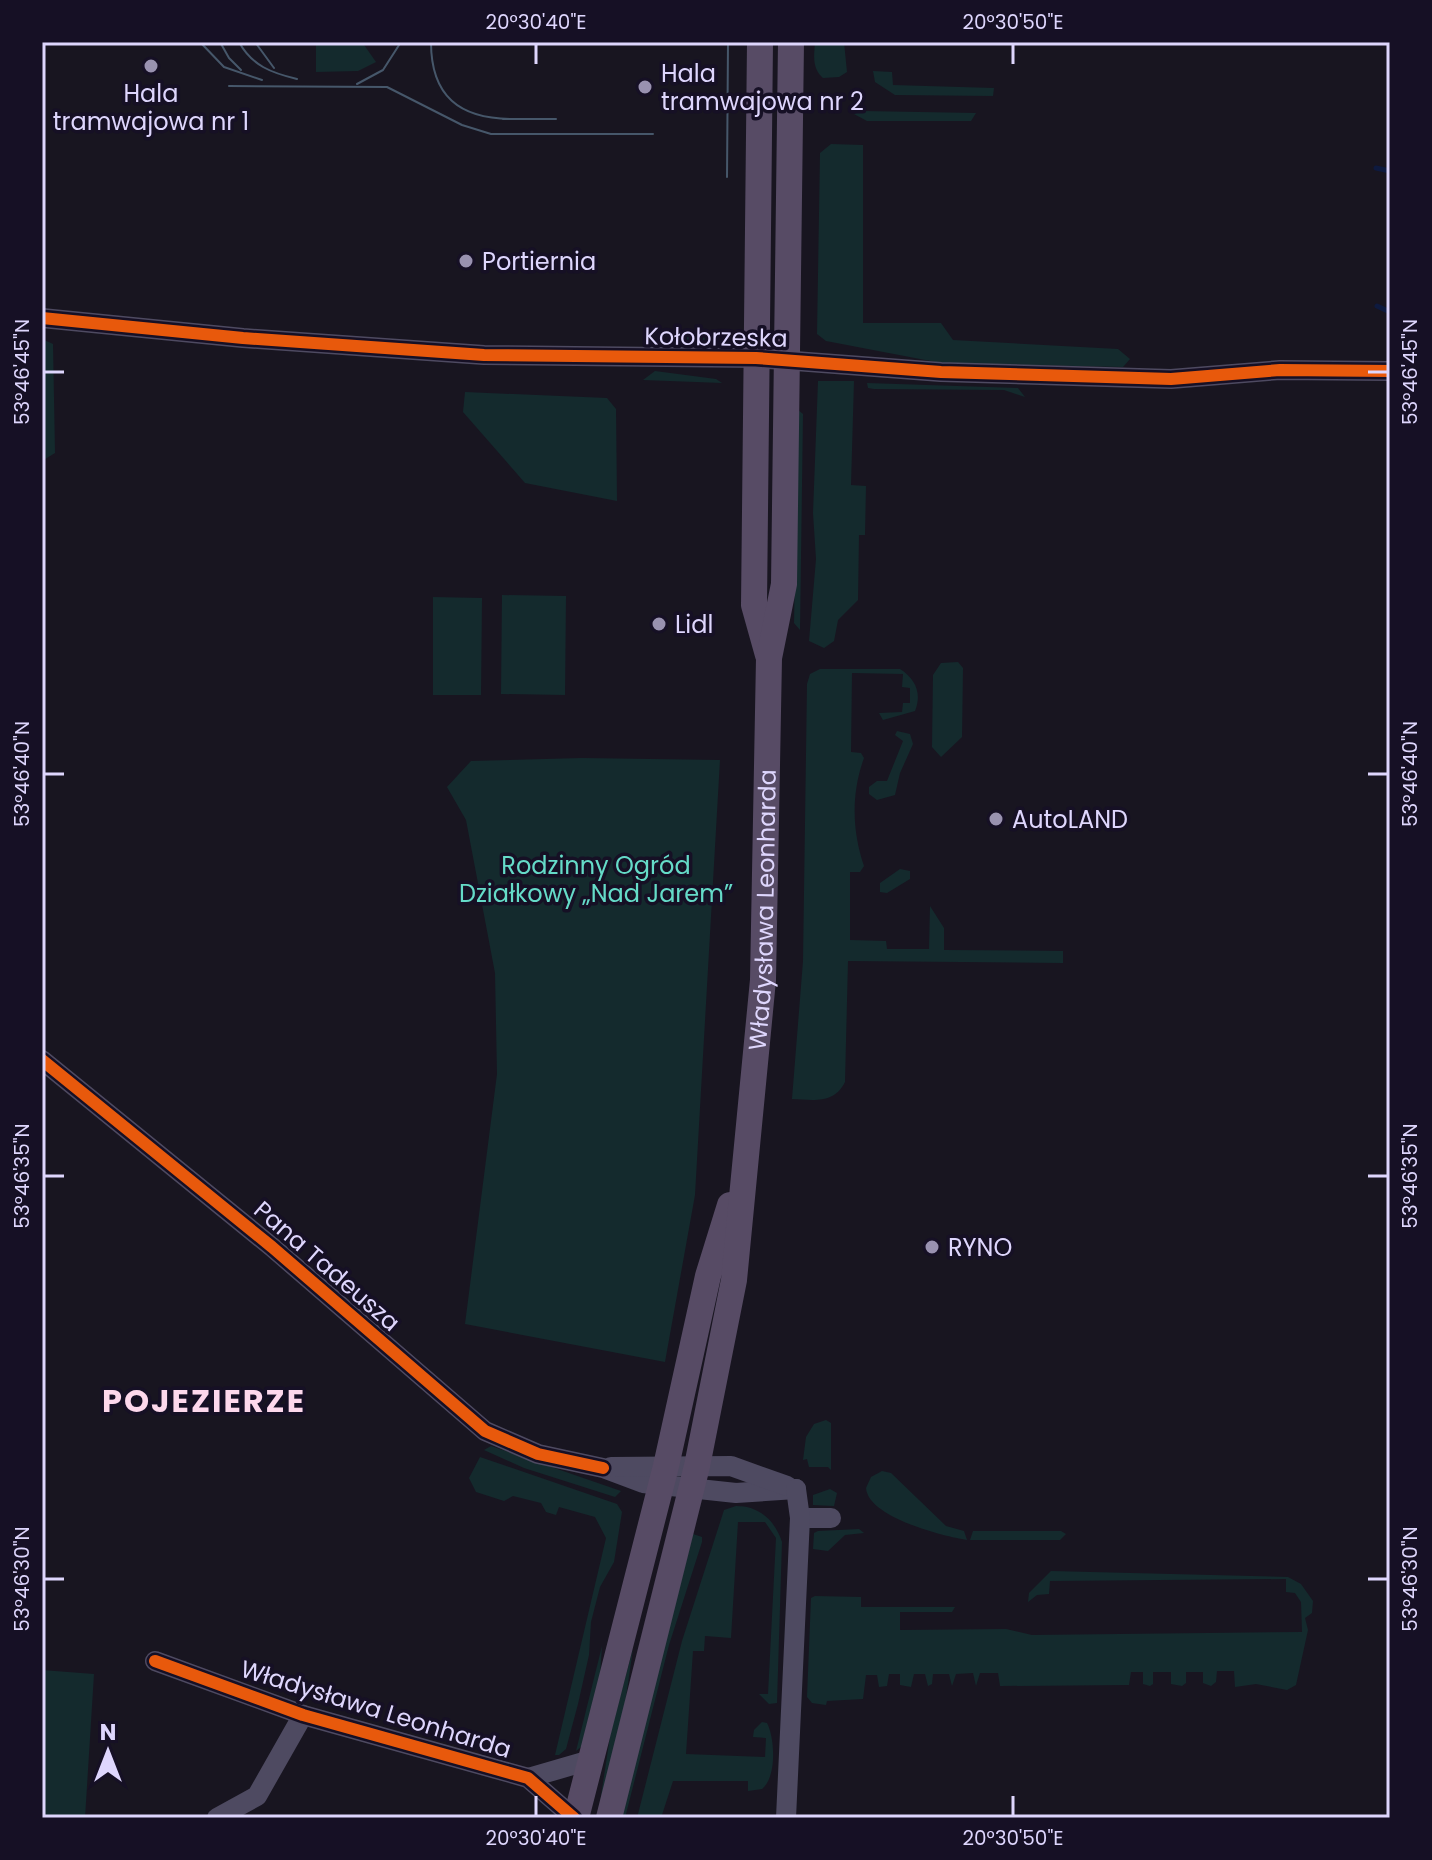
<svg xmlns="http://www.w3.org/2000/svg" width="1432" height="1860" font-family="Poppins,sans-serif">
	<rect width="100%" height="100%" fill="#181520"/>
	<g fill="#142a2d">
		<polygon points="316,42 362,42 376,62 358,71 316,72"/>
		<path d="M 815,42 L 844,42 L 847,72 L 839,77 L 823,78 C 812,68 814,56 815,42 Z"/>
		<polygon points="873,71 892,72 893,85 994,88 993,96 895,95 875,82"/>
		<polygon points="863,111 976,113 971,121 867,121 854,114"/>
		<polygon points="831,144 863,145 863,323 941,323 953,340 1118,349 1130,359 1123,367 941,363 826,341 817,334 820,153"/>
		<polygon points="666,335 714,336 715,342 674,347"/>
		<polygon points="42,339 53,344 55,453 42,461"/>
		<polygon points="655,371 716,379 722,383 643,380"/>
		<polygon points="818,381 854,381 851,485 866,486 865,535 859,535 858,600 838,620 834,641 824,648 809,641 816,559 813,513"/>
		<polygon points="867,383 1018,388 1025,397 1004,390 874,389 868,388"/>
		<polygon points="465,392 607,398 616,409 617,501 525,483 463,412"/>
		<polygon points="798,410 803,414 800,630 794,623"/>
		<polygon points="502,595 566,596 565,695 501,694"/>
		<polygon points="433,597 482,598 481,695 433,695"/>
		<polygon points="958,662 963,668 962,737 941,757 932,747 933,675 941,663"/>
		<path d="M 820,669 L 900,669 C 916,679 922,694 915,711 L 883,720 L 879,713 L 902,712 L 903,703 L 910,703 L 910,688 L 902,687 L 903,674 L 852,673 L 851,752 L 861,753 L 864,758 C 851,794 852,830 864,866 L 860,872 L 850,872 L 850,940 L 886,941 L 887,949 L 929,949 L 930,906 L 944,928 L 944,950 L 1063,951 L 1063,963 L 848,961 L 845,1082 C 834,1104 815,1100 792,1099 L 803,961 L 807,684 L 810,674 Z"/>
		<polygon points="897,731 910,734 913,744 900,773 895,795 877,800 869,794 869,787 877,781 887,781 903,741 895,735"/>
		<polygon points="582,758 720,760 695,1195 665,1362 465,1324 497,1074 495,973 466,820 447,787 471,761"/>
		<polygon points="900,869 910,871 910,879 887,893 880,892 880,883"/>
		<polygon points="826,1420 831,1423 831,1470 828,1467 809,1467 807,1459 803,1460 806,1437 814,1424"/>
		<polygon points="491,1446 621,1491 615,1497 524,1468 484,1450"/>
		<polygon points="480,1457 617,1504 622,1512 614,1562 600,1587 591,1622 589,1655 578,1704 566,1749 559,1755 555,1755 606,1538 595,1517 559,1507 556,1515 546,1512 541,1503 513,1496 504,1501 476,1492 469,1478"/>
		<path d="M 882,1471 L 891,1473 L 946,1526 L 964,1531 L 967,1540 C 942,1536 868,1517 866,1488 L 871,1477 Z"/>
		<polygon points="830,1489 837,1493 834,1506 813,1505 813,1495"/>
		<path d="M 736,1506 C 760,1506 775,1521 782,1542 L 777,1703 L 769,1704 L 759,1694 L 768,1694 L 776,1538 L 765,1522 L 738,1522 L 731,1638 L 705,1636 L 704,1651 L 693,1651 L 686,1754 L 765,1757 L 766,1738 L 753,1737 L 754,1730 L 762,1722 L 767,1723 C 775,1738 777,1777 762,1789 L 748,1791 L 748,1781 L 673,1781 L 661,1818 L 637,1818 L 682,1641 L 724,1510 Z"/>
		<polygon points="859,1529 864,1533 845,1535 828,1551 813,1549 814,1533 818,1531"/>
		<polygon points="973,1531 1061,1531 1066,1534 1060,1540 970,1540"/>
		<polygon points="693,1534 702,1537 702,1542 669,1645 625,1818 621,1818"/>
		<polygon points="1051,1571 1288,1577 1301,1584 1313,1601 1312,1613 1305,1618 1308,1630 1296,1685 1287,1690 1256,1684 1235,1687 1234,1671 1217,1671 1216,1682 1211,1686 1203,1683 1203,1672 1186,1672 1186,1683 1182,1686 1171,1684 1171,1672 1153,1672 1153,1684 1150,1686 1143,1684 1143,1672 1131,1672 1129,1685 1000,1686 998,1673 980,1673 976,1686 973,1673 956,1674 952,1686 949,1674 933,1674 932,1684 928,1686 925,1674 914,1674 911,1687 900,1685 900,1674 889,1674 887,1686 879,1687 877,1675 866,1675 863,1699 827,1701 826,1705 812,1703 807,1697 811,1598 815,1596 861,1597 861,1607 955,1607 952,1612 900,1612 900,1630 1006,1629 1032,1635 1302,1632 1301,1602 1295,1593 1286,1592 1286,1579 1050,1581 1049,1594 1037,1595 1028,1602 1029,1593"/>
		<polygon points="602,1646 600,1675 582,1746 576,1751"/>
		<polygon points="633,1649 622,1724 599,1809 611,1730"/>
		<polygon points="42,1670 94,1674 85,1818 42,1818"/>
	</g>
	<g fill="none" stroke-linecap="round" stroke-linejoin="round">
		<g stroke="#0e1a3f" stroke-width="5">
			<polyline points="1376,168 1390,171"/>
			<polyline points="1377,306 1390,312"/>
		</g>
		<g stroke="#4e4a61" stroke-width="20">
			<polyline points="42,318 243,338 484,355 756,358 941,372 1171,379 1280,370 1390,371"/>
			<polyline points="42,1060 272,1247 485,1431 538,1454 603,1468 643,1483 736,1493 796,1489"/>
			<polyline points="611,1467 731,1466 787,1486"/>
			<polyline points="800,1518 831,1518"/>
			<polyline points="155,1661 303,1715 528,1778 574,1818"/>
			<polyline points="528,1778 590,1760"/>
			<polyline points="217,1818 257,1796 303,1715"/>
			<polyline points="786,1818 800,1518 796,1489"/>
		</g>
		<g stroke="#574b65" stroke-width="26">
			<polyline points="760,42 754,605 768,655"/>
			<polyline points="576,1818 666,1466 708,1276 730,1205"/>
			<path id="s1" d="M 609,1818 L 697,1466 L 734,1280 L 763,980 L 769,658 L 784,584 L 791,42"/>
		</g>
		<g stroke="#46576a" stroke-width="2">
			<polyline points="200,42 224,67 262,80"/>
			<polyline points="220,42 229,58 241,70"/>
			<path d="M 239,42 C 252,66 272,73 297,79"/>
			<polyline points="255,42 274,68"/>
			<path d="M 431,42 C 431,96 459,119 513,119"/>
			<polyline points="357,84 383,70 401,42"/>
			<polyline points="229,86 387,87 462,125 491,134 653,134"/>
			<polyline points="503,119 556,119"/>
			<polyline points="727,177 728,42"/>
		</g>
		<defs>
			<g id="cycleway">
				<polyline points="42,318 243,338 484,355 756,358 941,372 1171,379 1280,370 1390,371"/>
				<polyline points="42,1060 272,1247 485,1431 538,1454 603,1468"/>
				<polyline points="155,1661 303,1715 528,1778 574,1818"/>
			</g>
		</defs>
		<use href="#cycleway" stroke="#161025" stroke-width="17"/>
		<use href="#cycleway" stroke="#e8590c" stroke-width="12"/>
	</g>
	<path fill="none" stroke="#ded6fd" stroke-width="3" d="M 536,44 L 536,64M 1013,44 L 1013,64M 44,372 L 64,372M 1368,372 L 1388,372M 44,774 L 64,774M 1368,774 L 1388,774M 44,1176 L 64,1176M 1368,1176 L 1388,1176M 44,1579 L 64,1579M 1368,1579 L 1388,1579M 536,1796 L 536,1816M 1013,1796 L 1013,1816"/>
	<g fill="#9992b0" stroke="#161025" stroke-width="3">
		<circle cx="151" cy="66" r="8"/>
		<circle cx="645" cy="87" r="8"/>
		<circle cx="466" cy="261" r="8"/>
		<circle cx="659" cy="624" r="8"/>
		<circle cx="996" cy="819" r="8"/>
		<circle cx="932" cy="1247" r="8"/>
	</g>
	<g text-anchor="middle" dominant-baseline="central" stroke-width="7" stroke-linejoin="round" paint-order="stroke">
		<g font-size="24" fill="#ded6fd" stroke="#161025" text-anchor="start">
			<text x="661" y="73">Hala<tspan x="661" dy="28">tramwajowa nr 2</tspan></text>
			<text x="151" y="93" text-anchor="middle">Hala<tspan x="151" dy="28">tramwajowa nr 1</tspan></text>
			<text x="482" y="261">Portiernia</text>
			<text x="675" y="624">Lidl</text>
			<text x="1012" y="819">AutoLAND</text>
			<text x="948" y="1247">RYNO</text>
		</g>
		<g font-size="24" fill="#ded6fd" stroke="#161025">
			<text transform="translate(716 337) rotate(1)">Kołobrzeska</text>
			<text stroke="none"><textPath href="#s1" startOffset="924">Władysława Leonharda</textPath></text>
			<text transform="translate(327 1266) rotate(41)">Pana Tadeusza</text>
			<text transform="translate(376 1709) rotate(17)">Władysława Leonharda</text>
		</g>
		<g font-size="24" fill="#65dbc8" stroke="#161025">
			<text x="596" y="865">Rodzinny Ogród<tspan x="596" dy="28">Działkowy „Nad Jarem”</tspan></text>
		</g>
		<g font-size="32" font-weight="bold" letter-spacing="2" fill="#fdd8ec" stroke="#161025">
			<text x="204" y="1400">POJEZIERZE</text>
		</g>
	</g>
	<rect width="1432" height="1860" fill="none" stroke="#161025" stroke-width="88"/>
	<g transform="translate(108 1752)" stroke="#161025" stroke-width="6" paint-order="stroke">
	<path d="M0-6L14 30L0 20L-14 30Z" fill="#ded6fd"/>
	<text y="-12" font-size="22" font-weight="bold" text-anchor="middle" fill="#ded6fd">N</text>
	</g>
	<rect x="44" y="44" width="1344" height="1772" fill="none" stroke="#ded6fd" stroke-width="3"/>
	<g font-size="20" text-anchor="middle" fill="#ded6fd">
		<text x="536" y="29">20°30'40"E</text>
		<text x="1013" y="29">20°30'50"E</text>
		<text transform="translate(22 372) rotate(-90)" y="7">53°46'45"N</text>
		<text transform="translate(1410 372) rotate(-90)" y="7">53°46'45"N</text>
		<text transform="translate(22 774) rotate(-90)" y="7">53°46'40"N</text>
		<text transform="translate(1410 774) rotate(-90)" y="7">53°46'40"N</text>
		<text transform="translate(22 1176) rotate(-90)" y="7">53°46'35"N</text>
		<text transform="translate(1410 1176) rotate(-90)" y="7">53°46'35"N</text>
		<text transform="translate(22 1579) rotate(-90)" y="7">53°46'30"N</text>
		<text transform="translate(1410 1579) rotate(-90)" y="7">53°46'30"N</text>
		<text x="536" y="1845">20°30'40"E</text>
		<text x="1013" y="1845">20°30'50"E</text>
	</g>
</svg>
